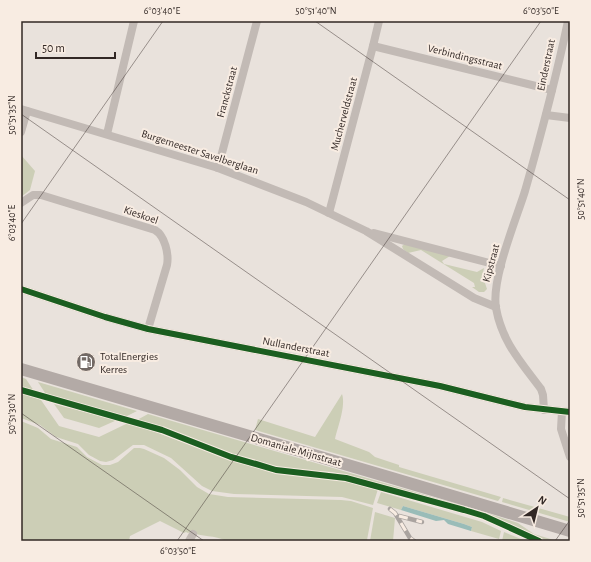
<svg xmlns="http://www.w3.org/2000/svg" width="591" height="562" font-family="'Alegreya Sans',sans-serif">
	<rect width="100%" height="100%" fill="#e9e2dc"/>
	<g fill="#ccceb6">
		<polygon points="21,155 35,171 30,190 21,197"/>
		<polygon points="405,244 450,256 442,261 444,264 477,272 484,268 483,273 488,274 489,271 490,277 486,279 481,278 480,281 485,283 487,289 484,292 479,292 472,287 475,287 474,283 421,250 408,253 403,249 402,246"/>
		<polygon points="21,377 26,379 34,391 21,387"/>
		<polygon points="38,382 137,411 125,417 47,396"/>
		<path d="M 21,393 L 41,400 L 59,426 L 99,437 L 128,423 C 177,438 223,460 273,472 C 292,476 311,475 330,477 C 346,479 362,485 378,489 L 373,505 L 342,497 L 234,494 L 212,491 L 202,486 L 171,458 L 144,445 L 133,445 L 113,460 L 106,462 L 100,461 L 89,455 L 78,444 L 56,437 L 40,425 L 21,418 Z"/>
		<path d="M 342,394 C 346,406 338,426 335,439 L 369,452 L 375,457 L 399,465 L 399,467 L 501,497 L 498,501 L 255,430 L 258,419 L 315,437 Z"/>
		<polygon points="54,404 108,418 117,420 99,428 64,418"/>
		<polygon points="148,414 487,513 518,523 534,534 557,541 547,541 483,514 449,503 350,476 332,472 287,469 273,466 225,452 173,432 137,420"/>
		<path d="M 21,421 L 38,428 L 51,439 L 77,447 L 87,457 L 102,465 L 110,465 L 118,462 L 134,448 L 140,448 L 144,449 L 164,458 L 180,470 L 197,487 L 209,494 L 228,497 L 341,500 L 351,501 L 373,508 L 367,540 L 365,541 L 226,541 C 215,535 202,537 190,532 L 188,533 L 186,532 L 184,533 L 160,521 L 130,536 L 129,541 L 21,541 Z"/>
		<polygon points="381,492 482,522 501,531 499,539 471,531 472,527 464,524 403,506 401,510 377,503"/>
		<polygon points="503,498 570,517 570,522 502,502"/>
		<polygon points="375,512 395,518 393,541 370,541"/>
		<polygon points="504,532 526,541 502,541"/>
	</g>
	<polygon fill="#99bcb8" points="403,506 464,524 472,527 471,531 448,524 444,520 436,521 401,510"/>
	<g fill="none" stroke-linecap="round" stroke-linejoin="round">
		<g stroke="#c2bab5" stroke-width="8">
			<polyline points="373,46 552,90"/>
			<polyline points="21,109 218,168 306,202 366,231 474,298 496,307"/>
			<polyline points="546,115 570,118"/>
			<polyline points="21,132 27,111"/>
			<polyline points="107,134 134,21"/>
			<polyline points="218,168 257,21"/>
			<path d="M 21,203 L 33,195 L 41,195 L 155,230 C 165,236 169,254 167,265 L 148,329"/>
			<polyline points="329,213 373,46 379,21"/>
			<polyline points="374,233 501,266"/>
			<polyline points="21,289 105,317 148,329 440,386 525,407 570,412"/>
			<path d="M 544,410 L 543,395 L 541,389 C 521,362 502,342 496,308 C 491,279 516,220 525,191 C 541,135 556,78 568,21"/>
			<polyline points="562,411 561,429 570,457"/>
			<polyline points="189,541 193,534"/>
		</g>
		<polyline stroke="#b3aaa6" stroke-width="12" points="21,369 392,478 570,531"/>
		<defs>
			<g id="rail">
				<polyline points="390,509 395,513 410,538 414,541"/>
				<polyline points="399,516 422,522"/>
			</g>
		</defs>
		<use href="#rail" stroke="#aaa4a0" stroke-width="4.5"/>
		<use href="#rail" stroke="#f8ece2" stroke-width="3" stroke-dasharray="9" stroke-linecap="butt"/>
		<defs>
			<g id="cycleway">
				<polyline points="21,289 105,317 148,329 440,386 525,407 570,412"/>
				<polyline points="21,390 162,430 231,457 256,464 276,470 346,478 464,510 484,516 539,541"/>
			</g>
		</defs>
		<use href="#cycleway" stroke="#f8ece2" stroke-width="8"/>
		<use href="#cycleway" stroke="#1b5e20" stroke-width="6"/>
	</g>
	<path fill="none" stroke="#322825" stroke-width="1" stroke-opacity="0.45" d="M 315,21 L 570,200M 21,114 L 570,499M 21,224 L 163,21M 21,413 L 204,541M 177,541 L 541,21M 555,541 L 570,520"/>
	<defs>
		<symbol id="fuel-disc" viewBox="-11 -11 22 22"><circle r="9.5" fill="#726965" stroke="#f8ece2"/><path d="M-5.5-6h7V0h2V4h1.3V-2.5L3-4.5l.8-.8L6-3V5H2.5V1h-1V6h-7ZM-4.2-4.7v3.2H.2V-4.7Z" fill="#fff"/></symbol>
	</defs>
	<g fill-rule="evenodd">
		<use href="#fuel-disc" x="75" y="351" width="22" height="22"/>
	</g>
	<g text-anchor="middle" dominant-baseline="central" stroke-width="4" stroke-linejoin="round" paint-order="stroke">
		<g font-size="11" fill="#322825" stroke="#f8ece2">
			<text transform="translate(465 57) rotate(14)">Verbindingsstraat</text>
			<text transform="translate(546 65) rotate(-78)">Einderstraat</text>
			<text transform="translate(227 92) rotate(-75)">Franckstraat</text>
			<text transform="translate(344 114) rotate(-75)">Mucherveldstraat</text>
			<text transform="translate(200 152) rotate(18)">Burgemeester Savelberglaan</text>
			<text transform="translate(141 215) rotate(19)">Kieskoel</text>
			<text transform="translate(491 263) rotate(-75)">Kipstraat</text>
			<text transform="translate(296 347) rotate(11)">Nullanderstraat</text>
			<text transform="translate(296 450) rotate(16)">Domaniale Mijnstraat</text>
		</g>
		<g font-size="11" fill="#322825" stroke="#f8ece2" text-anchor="start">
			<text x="100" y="356">TotalEnergies<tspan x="100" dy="13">Kerres</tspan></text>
		</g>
	</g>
	<rect width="591" height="562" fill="none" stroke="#f8ece2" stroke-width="44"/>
	<g transform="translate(537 508) rotate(35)" stroke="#f8ece2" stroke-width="3" paint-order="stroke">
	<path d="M0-3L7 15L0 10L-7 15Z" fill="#322825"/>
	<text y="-6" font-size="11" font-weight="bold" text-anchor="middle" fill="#322825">N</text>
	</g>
	<path d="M36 52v6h79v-6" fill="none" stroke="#322825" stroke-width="2"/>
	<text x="42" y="52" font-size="12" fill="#322825" stroke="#f8ece2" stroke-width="3" paint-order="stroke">50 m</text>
	<rect x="22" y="22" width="547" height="518" fill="none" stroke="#322825" stroke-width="1.5"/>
	<g font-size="10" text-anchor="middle" fill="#322825">
		<text x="162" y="14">6°03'40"E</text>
		<text x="316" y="14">50°51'40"N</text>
		<text x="541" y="14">6°03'50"E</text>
		<text transform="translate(11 115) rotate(-90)" y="4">50°51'35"N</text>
		<text transform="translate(580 199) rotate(-90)" y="4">50°51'40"N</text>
		<text transform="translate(11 223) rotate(-90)" y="4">6°03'40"E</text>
		<text transform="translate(11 414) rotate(-90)" y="4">50°51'30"N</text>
		<text transform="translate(580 498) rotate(-90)" y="4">50°51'35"N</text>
		<text x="178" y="554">6°03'50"E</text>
	</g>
</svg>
